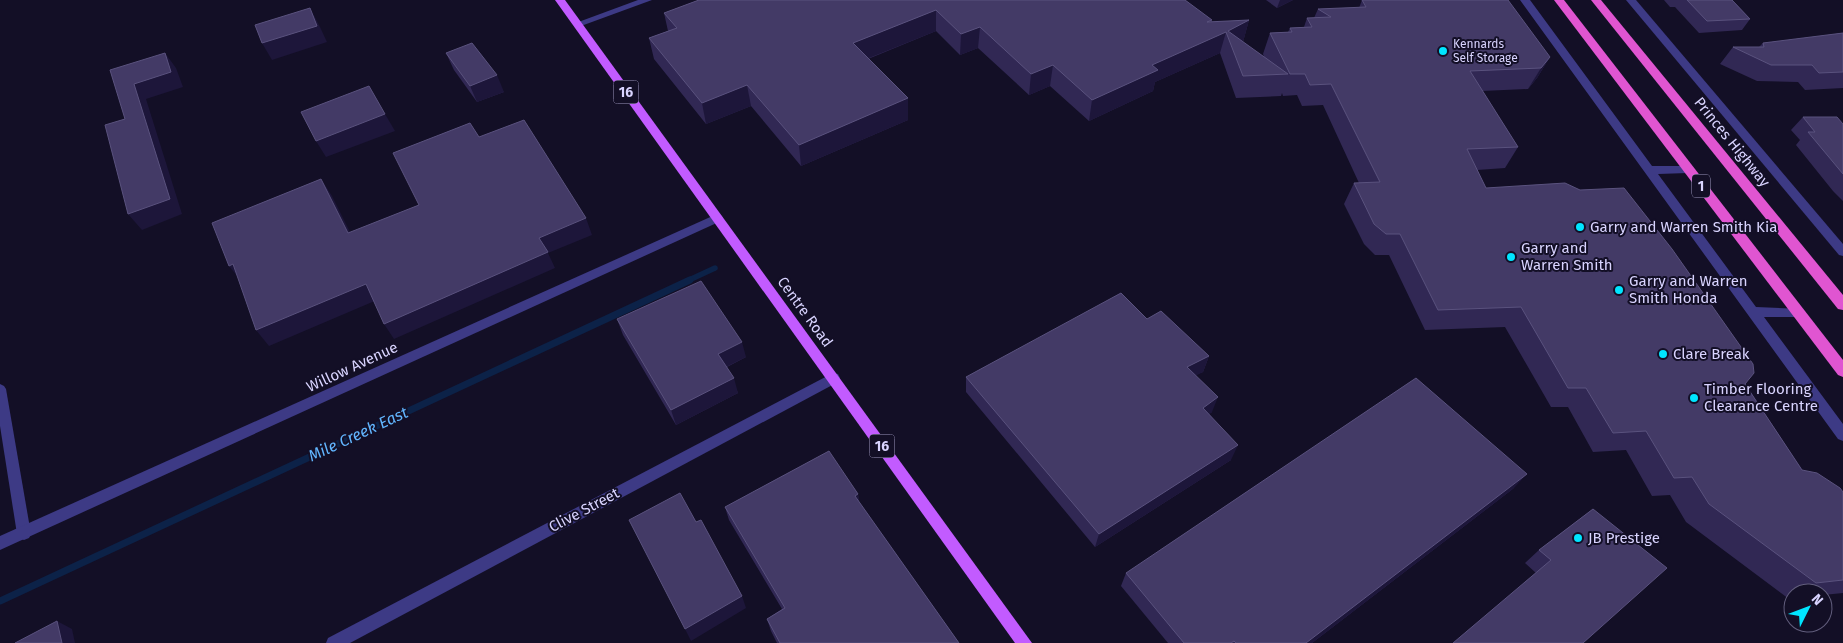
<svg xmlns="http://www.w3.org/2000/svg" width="1843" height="643" font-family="'Fira Sans',sans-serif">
	<rect width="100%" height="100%" fill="#130f26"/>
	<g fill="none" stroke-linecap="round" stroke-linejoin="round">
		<polyline stroke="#0c2248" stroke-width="5.5" points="687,281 715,268"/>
		<polyline stroke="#0c2248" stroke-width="7" points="0,601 690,280"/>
		<polygon fill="#3d3a85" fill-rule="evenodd" points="0,384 4,386 6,389 31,534 29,538 24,540 19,538 17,534 0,426"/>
		<g fill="#3d3a85" fill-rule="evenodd">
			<polygon points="638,0 652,0 581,26 575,26 573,24"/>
			<polygon points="1520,0 1530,0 1652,166 1692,166 1694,169 1688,173 1658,174 1756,307 1802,309 1804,312 1802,315 1798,317 1764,317 1843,424 1843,441 1838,439"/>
			<polygon points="1626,0 1636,0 1843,244 1843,256 1839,255"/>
			<polygon points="717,214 721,215 723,218 721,221 0,550 0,536"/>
			<polygon points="833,373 838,374 840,378 838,382 350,643 326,643 328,638"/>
		</g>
		<polygon fill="#c25bff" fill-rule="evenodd" points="555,0 565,0 1032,643 1015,643"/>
		<g fill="#e055d1" fill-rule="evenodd">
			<polygon points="1554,0 1564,0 1843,360 1843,377 1838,375"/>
			<polygon points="1591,0 1601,0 1843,295 1843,310 1838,309"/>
		</g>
	</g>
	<g fill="#312854">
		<polygon points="699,0 1212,20 1212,22 1249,20 1243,42 1264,57 1263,54 1270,33 1288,32 1290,28 1304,27 1307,18 1314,18 1318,9 1359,8 1362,0 1550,57 1537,78 1528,89 1482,91 1518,147 1505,168 1477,170 1486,188 1745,384 1802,470 1843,492 1843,593 1823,595 1823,593 1793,593 1793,598 1789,599 1686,522 1670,495 1652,496 1626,450 1593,452 1568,407 1551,407 1505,327 1425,330 1389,255 1375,255 1364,244 1344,204 1354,183 1359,183 1323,105 1302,106 1297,95 1283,96 1282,93 1281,96 1236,98 1220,53 1155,82 1153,91 1089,121 1050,86 1029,95 978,48 960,55 936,31 868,59 908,120 801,166 751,106 706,124 654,59 649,38 668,31 664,13"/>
		<polygon points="1266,0 1293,0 1277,8"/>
		<polygon points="1664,0 1732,0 1750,19 1742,30 1699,33 1675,7 1670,7"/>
		<polygon points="1843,33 1843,88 1805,90 1798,82 1757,81 1720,64 1733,47 1759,47 1763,43"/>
		<polygon points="446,53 504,92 477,102 454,70"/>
		<polygon points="1803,117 1843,124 1843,201 1833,191 1796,145 1800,140 1791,130"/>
		<polygon points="617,319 746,357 727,367 738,393 676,425 623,335"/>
		<polygon points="1147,319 1209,356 1203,372 1195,375 1212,412 1209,414 1231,460 1095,547 966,392 966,377"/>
		<polygon points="1514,488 1312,643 1168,643 1121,586 1126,573"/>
		<polygon points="858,494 859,502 959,643 777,643 771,631 767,619 782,609 729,520 725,507"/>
		<polygon points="1593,509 1583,643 1536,573 1525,563 1539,550"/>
	</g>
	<g fill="#1d163a">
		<polygon points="1280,0 1293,0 1277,8"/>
		<polygon points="310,8 319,25 327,42 272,60 262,43"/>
		<polygon points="936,10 936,31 854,64 853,43"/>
		<polygon points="1212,20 1207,40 1226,32 1220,53 1155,82 1153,91 1089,121 1092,100 1152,65 1207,22"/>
		<polygon points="1249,20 1243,42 1228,31"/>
		<polygon points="980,27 978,48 960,55 961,34"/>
		<polygon points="165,53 176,68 183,87 146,99 182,214 142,230 128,214 134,84"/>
		<polygon points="1550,57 1537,78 1528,89 1541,68"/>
		<polygon points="1053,65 1050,86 1029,95 1031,74"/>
		<polygon points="497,75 504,92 477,102 470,86"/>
		<polygon points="747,85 751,106 706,124 702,103"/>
		<polygon points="908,98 908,120 801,166 799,145"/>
		<polygon points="385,114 395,131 326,157 316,141"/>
		<polygon points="321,179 332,196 359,250 348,233"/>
		<polygon points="586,218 592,235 548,253 555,268 394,339 384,324 539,238"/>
		<polygon points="233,264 242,282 229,266"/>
		<polygon points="366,284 377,300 269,346 256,330"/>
		<polygon points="742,342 746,357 722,369 718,354"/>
		<polygon points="1209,356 1203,372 1182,383 1187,367"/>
		<polygon points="734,378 738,393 676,425 671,410"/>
		<polygon points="1218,397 1212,412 1197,423 1203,408"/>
		<polygon points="1238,445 1231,460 1095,547 1099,534"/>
		<polygon points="1527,474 1514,488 1312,643 1306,643"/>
		<polygon points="858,494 860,508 855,496"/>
		<polygon points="742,596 746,608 691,641 685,629"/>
		<polygon points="57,621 72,629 75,643 62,643"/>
	</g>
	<g fill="#433a66" stroke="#5a527e">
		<polygon points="699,0 1185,0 1212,20 1207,22 1249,20 1228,31 1288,74 1243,76 1226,32 1152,65 1158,70 1092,100 1053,65 1031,74 980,27 961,34 936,10 853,43 908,98 799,145 747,85 702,103 649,38 677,28 664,13"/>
		<polygon points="1362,0 1508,0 1550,57 1541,68 1470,71 1518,147 1467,149 1486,188 1565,183 1580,190 1624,188 1672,249 1753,364 1754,373 1745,384 1802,470 1817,473 1840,488 1843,492 1843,580 1816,583 1709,504 1692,477 1674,478 1646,431 1613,433 1586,388 1568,388 1521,307 1438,310 1400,234 1386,234 1374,224 1354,183 1380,182 1331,84 1310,85 1305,74 1290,74 1270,33 1292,32 1290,28 1312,27 1307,18 1331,17 1318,9 1366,7"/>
		<polygon points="1687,0 1732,0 1750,19 1707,21"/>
		<polygon points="310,8 317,26 262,43 255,25"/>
		<polygon points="1843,33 1843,72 1819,73 1812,65 1771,65 1733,47 1764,47 1763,43"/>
		<polygon points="472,43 497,75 470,86 446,53"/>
		<polygon points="165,53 171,72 134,84 170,199 128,214 105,125 125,119 110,70"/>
		<polygon points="369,86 385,114 316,141 301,112"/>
		<polygon points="1803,117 1837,117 1843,124 1843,174 1808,132 1815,132"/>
		<polygon points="524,120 586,218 539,238 548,252 384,324 366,284 256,330 233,264 229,266 212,223 321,179 348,233 419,205 393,153 470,123 479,137"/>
		<polygon points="701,281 742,342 718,354 734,378 671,410 617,319"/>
		<polygon points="1121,293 1147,319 1161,311 1209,356 1187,367 1218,397 1203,408 1238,445 1099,534 966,377"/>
		<polygon points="1416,378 1527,474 1306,643 1236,643 1234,641 1231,643 1184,643 1126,573"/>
		<polygon points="829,451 858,494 855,496 959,643 780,643 767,619 785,608 725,507"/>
		<polygon points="680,493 696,522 701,520 742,596 685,629 629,520"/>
		<polygon points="1593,509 1667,568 1583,643 1453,643 1551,560 1539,550"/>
		<polygon points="57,621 62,643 15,643"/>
	</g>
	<g fill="#00e5ff" stroke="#130f26" stroke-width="2">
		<circle cx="1443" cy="51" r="5"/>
		<circle cx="1580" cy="227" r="5"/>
		<circle cx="1511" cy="257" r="5"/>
		<circle cx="1619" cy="290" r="5"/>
		<circle cx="1663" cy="354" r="5"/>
		<circle cx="1694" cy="398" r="5"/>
		<circle cx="1578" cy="538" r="5"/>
	</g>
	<g text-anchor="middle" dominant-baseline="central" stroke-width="4" stroke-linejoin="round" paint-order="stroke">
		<g font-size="12" fill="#d9d4ff" stroke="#130f26" text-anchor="start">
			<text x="1453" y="44">Kennards<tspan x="1453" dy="14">Self Storage</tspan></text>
		</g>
		<g fill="#130f26" stroke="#9e99be" stroke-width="1">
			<rect x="613.5" y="80.5" width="25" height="23" rx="4"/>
			<rect x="1692" y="174.5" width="18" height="23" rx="4"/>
			<rect x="869.5" y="434.5" width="25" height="23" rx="4"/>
		</g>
		<g font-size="14" font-weight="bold" fill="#d9d4ff">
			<text x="626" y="92">16</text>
			<text x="1701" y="186">1</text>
			<text x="882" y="446">16</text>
		</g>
		<g font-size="15" fill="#d9d4ff" stroke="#130f26">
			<text transform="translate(1732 142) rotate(51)">Princes Highway</text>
			<text transform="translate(805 312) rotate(54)">Centre Road</text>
			<text transform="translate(352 367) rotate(-25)">Willow Avenue</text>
			<text transform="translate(584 510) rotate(-28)">Clive Street</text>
		</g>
		<g font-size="15" fill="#d9d4ff" stroke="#130f26" text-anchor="start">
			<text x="1590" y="227">Garry and Warren Smith Kia</text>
			<text x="1521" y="248">Garry and<tspan x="1521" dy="17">Warren Smith</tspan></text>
			<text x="1629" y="281">Garry and Warren<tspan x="1629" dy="17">Smith Honda</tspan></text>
			<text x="1673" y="354">Clare Break</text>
			<text x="1704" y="389">Timber Flooring<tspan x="1704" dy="17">Clearance Centre</tspan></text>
			<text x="1588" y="538">JB Prestige</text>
		</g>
		<g font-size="16" font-style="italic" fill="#62b6ff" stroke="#130f26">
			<text transform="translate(358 434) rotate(-25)">Mile Creek East</text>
		</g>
	</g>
	<g transform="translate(1808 608) rotate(48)"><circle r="24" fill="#130f26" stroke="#625e7d"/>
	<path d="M0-4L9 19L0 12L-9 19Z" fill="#00e5ff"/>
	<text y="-8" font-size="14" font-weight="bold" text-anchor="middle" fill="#d9d4ff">N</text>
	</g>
</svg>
